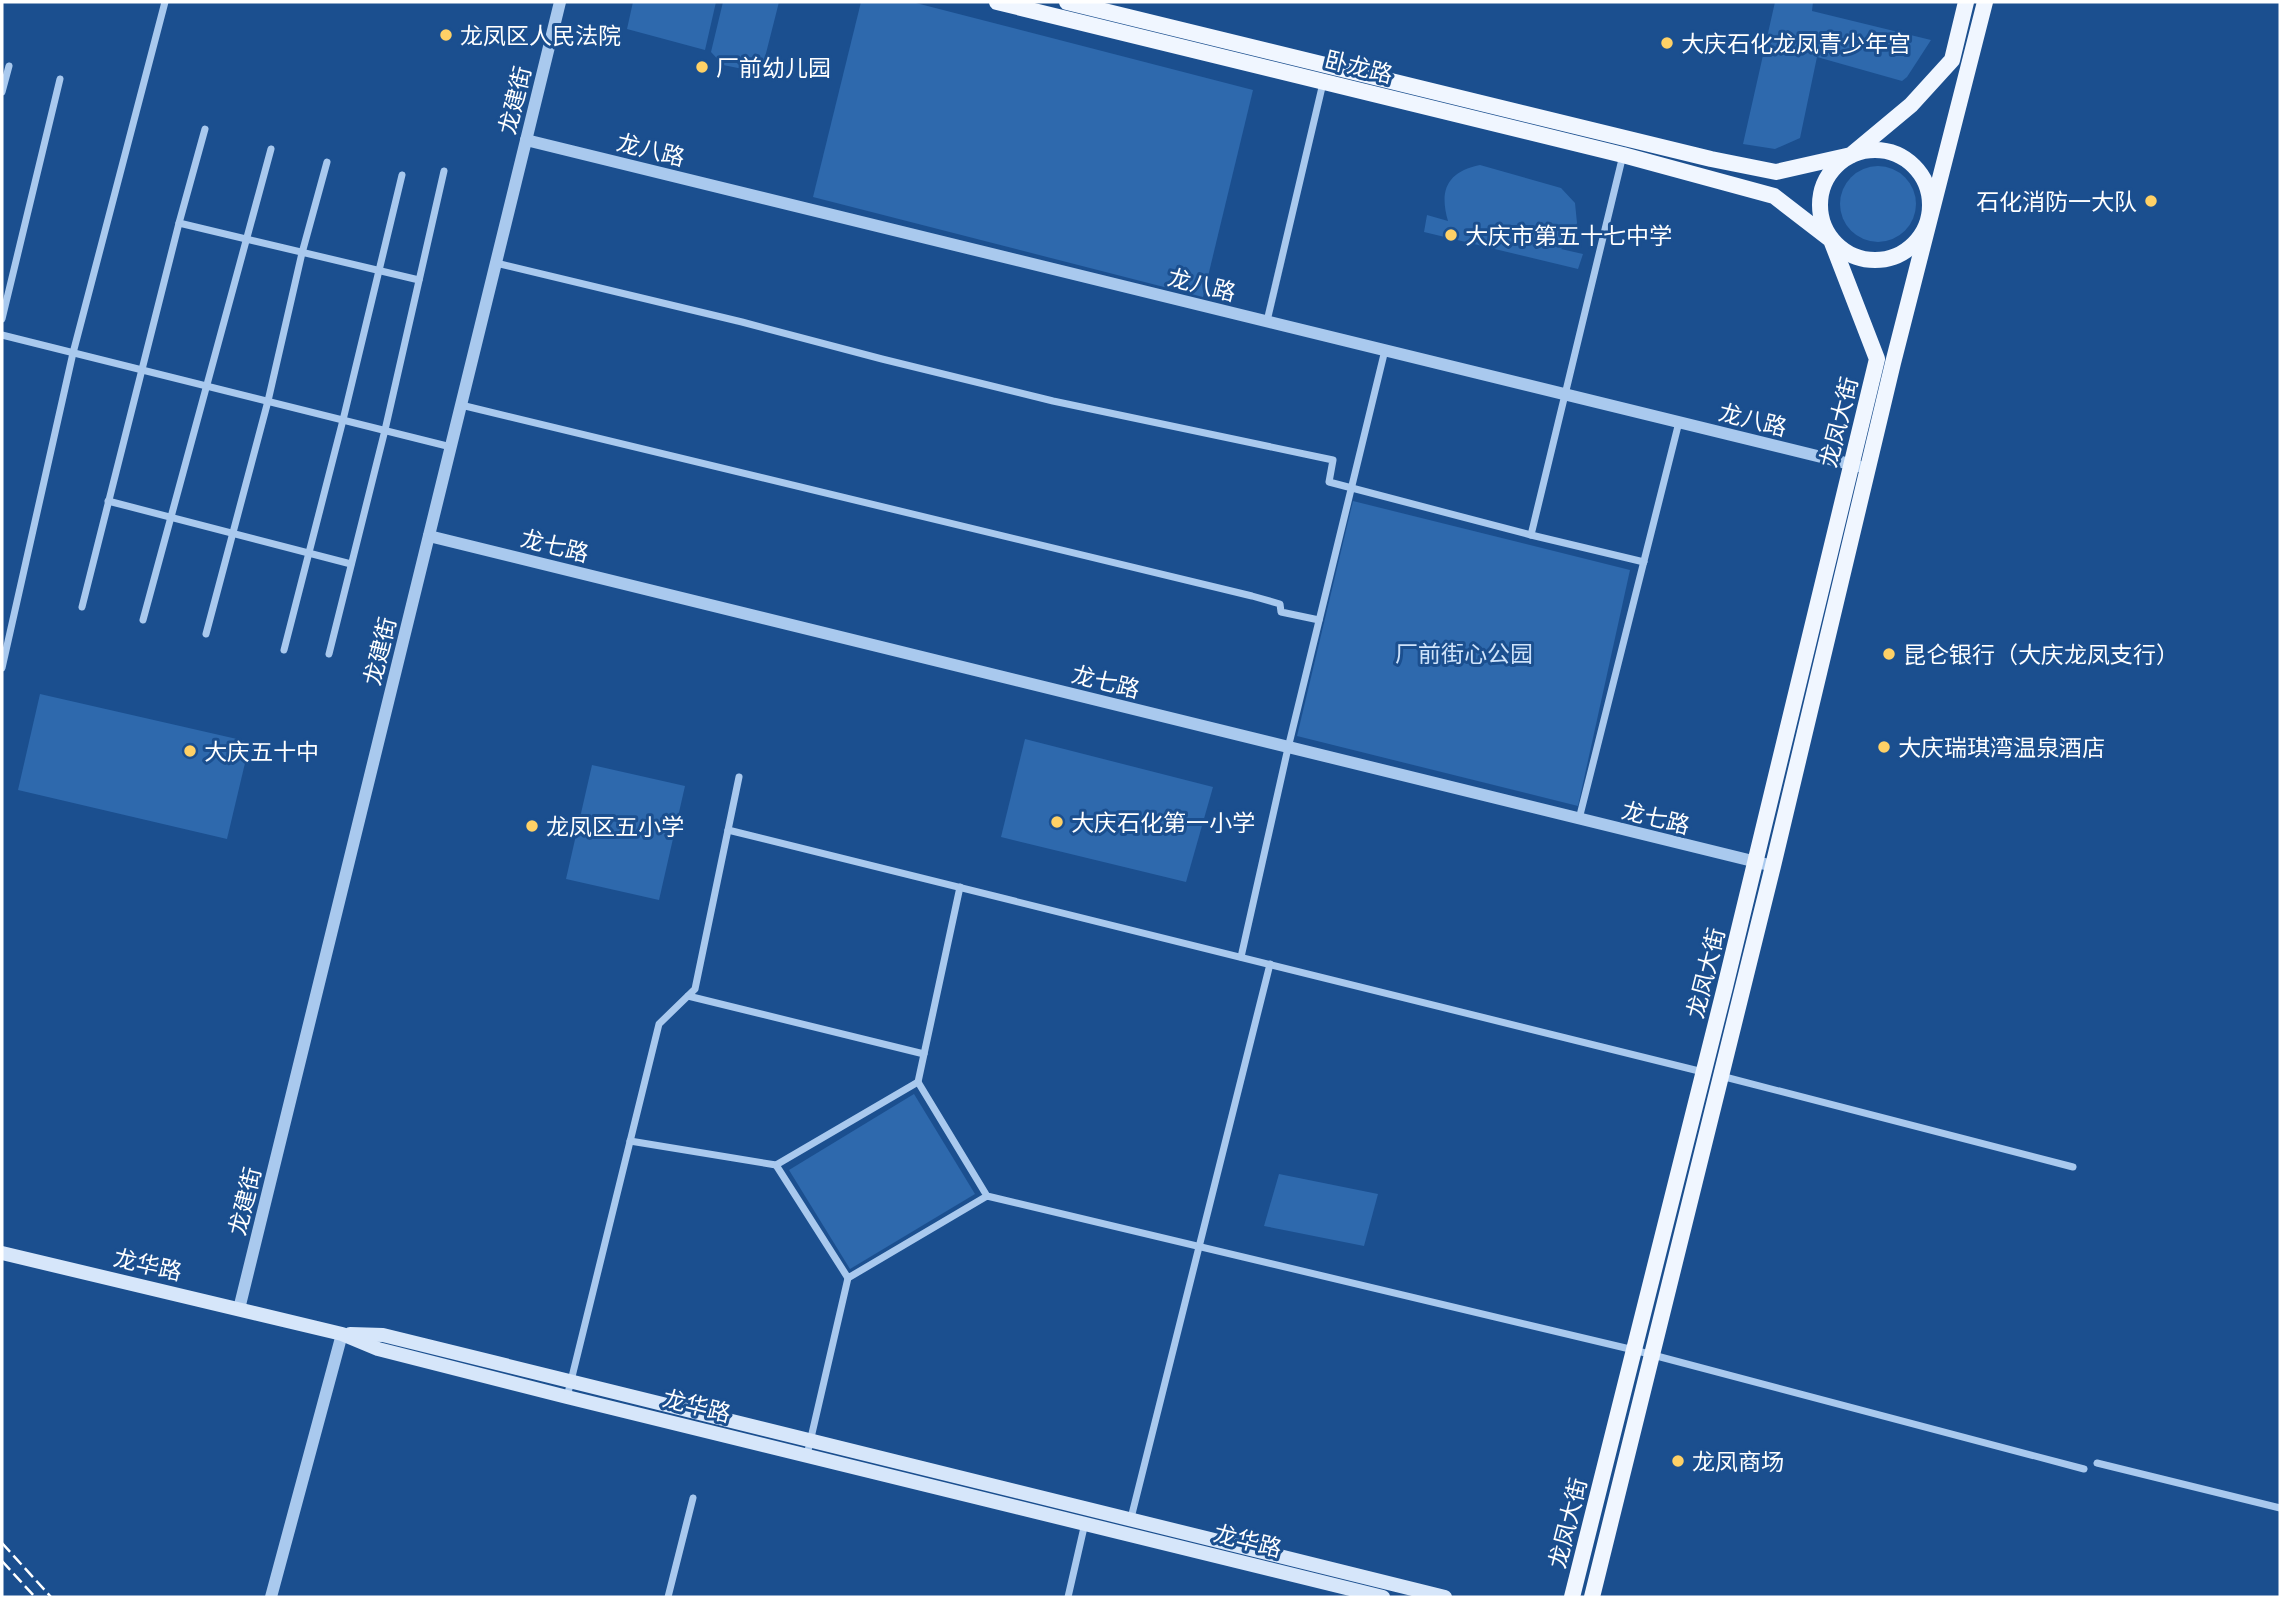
<svg xmlns="http://www.w3.org/2000/svg" width="2282" height="1599" font-family="Manrope,'Noto Sans SC',sans-serif">
	<rect width="100%" height="100%" fill="#1b4f8f"/>
	<g fill="#2e69ad">
		<polygon points="633,2 716,2 705,50 627,29"/>
		<polygon points="723,2 779,2 762,69 750,74 743,69 723,65 711,52"/>
		<polygon points="861,2 912,2 1253,90 1203,297 813,197"/>
		<polygon points="1775,2 1813,2 1812,11 1931,40 1907,77 1902,81 1817,57 1800,138 1775,149 1743,144"/>
		<path d="M 1480,165 L 1561,188 L 1575,203 L 1577,223 L 1572,238 L 1561,249 L 1583,254 L 1578,269 L 1424,232 L 1427,215 L 1448,221 C 1439,190 1447,172 1480,165 Z"/>
		<circle cx="1878" cy="204" r="38"/>
		<polygon points="1353,501 1630,570 1578,806 1297,736"/>
		<polygon points="40,694 250,742 227,839 18,790"/>
		<polygon points="1025,739 1213,787 1186,882 1001,837"/>
		<polygon points="592,765 685,786 659,900 566,879"/>
		<polygon points="914,1094 975,1194 850,1269 789,1170"/>
		<polygon points="1279,1174 1378,1194 1364,1246 1264,1226"/>
	</g>
	<g fill="none" stroke-linecap="round" stroke-linejoin="round">
		<g stroke="#a9c9ee" stroke-width="7">
			<polyline points="2,92 9,66"/>
			<polyline points="179,223 419,280"/>
			<polyline points="496,263 742,322 882,359 1053,401 1333,460 1329,482 1531,535 1644,562"/>
			<polyline points="2,319 60,79"/>
			<polyline points="1267,321 1323,83"/>
			<polyline points="2,335 451,447"/>
			<polyline points="461,405 1252,596 1280,604 1281,612 1319,620"/>
			<polyline points="108,501 351,564"/>
			<polyline points="1531,535 1623,155"/>
			<polyline points="82,607 179,223 205,129"/>
			<polyline points="143,620 271,149"/>
			<polyline points="206,634 268,401 302,253 327,162"/>
			<polyline points="284,650 343,420 402,175"/>
			<polyline points="329,654 385,430 444,171"/>
			<polyline points="2,668 73,353 165,2"/>
			<polyline points="1579,819 1679,422"/>
			<polyline points="728,830 1703,1072"/>
			<polyline points="1241,957 1288,748 1385,350"/>
			<polyline points="688,996 924,1054"/>
			<polyline points="1721,1076 2073,1167"/>
			<polyline points="918,1082 960,887"/>
			<polyline points="630,1141 776,1165"/>
			<polyline points="987,1196 918,1082 776,1165 848,1278 987,1196 1634,1350 2084,1469"/>
			<polyline points="567,1397 659,1024 695,989 739,777"/>
			<polyline points="807,1455 848,1278"/>
			<polyline points="2097,1463 2280,1508"/>
			<polyline points="1130,1522 1270,964"/>
			<polyline points="668,1597 693,1498"/>
			<polyline points="1068,1597 1085,1523"/>
		</g>
		<g stroke="#a9c9ee" stroke-width="12">
			<polyline points="526,140 1858,466"/>
			<polyline points="429,536 1773,866"/>
			<polyline points="239,1309 560,2"/>
			<polyline points="271,1597 342,1334"/>
		</g>
		<g stroke="#d6e6fa" stroke-width="14">
			<polyline points="2,1253 342,1334 378,1349 567,1397 1383,1597"/>
			<polyline points="350,1334 383,1335 1445,1597"/>
		</g>
		<g stroke="#f0f6ff" stroke-width="16">
			<polyline points="997,2 1623,155 1774,196 1831,240 1877,359 1725,987 1572,1597"/>
			<polyline points="1067,2 1711,159 1776,172 1851,155 1911,105 1952,60 1966,2"/>
			<circle cx="1875" cy="205" r="55"/>
			<polyline points="1592,1597 1773,866 1893,363 1985,2"/>
		</g>
		<g stroke="#fff" stroke-width="2.5" stroke-dasharray="12 5" stroke-linecap="butt">
			<polyline points="2,1543 51,1597"/>
			<polyline points="2,1561 35,1597"/>
		</g>
	</g>
	<g fill="#ffd166" stroke="#1b4f8f" stroke-width="2.5">
		<circle cx="446" cy="35" r="7"/>
		<circle cx="1667" cy="43" r="7"/>
		<circle cx="702" cy="67" r="7"/>
		<circle cx="2151" cy="201" r="7"/>
		<circle cx="1451" cy="235" r="7"/>
		<circle cx="1889" cy="654" r="7"/>
		<circle cx="1884" cy="747" r="7"/>
		<circle cx="190" cy="751" r="7"/>
		<circle cx="1057" cy="822" r="7"/>
		<circle cx="532" cy="826" r="7"/>
		<circle cx="1678" cy="1461" r="7"/>
	</g>
	<g text-anchor="middle" dominant-baseline="central" stroke-width="6" stroke-linejoin="round" paint-order="stroke">
		<g font-size="23" fill="#fff" stroke="#1b4f8f" text-anchor="start">
			<text x="460" y="35">龙凤区人民法院</text>
			<text x="1681" y="43">大庆石化龙凤青少年宫</text>
			<text x="716" y="67">厂前幼儿园</text>
			<text x="2137" y="201" text-anchor="end">石化消防一大队</text>
			<text x="1465" y="235">大庆市第五十七中学</text>
			<text x="1903" y="654">昆仑银行（大庆龙凤支行）</text>
			<text x="1898" y="747">大庆瑞琪湾温泉酒店</text>
			<text x="204" y="751">大庆五十中</text>
			<text x="1071" y="822">大庆石化第一小学</text>
			<text x="546" y="826">龙凤区五小学</text>
			<text x="1692" y="1461">龙凤商场</text>
		</g>
		<g font-size="23" fill="#fff" stroke="#1b4f8f">
			<text transform="translate(1359 66) rotate(14)">卧龙路</text>
			<text transform="translate(514 100) rotate(-76)">龙建街</text>
			<text transform="translate(651 149) rotate(14)">龙八路</text>
			<text transform="translate(1202 284) rotate(14)">龙八路</text>
			<text transform="translate(1753 419) rotate(14)">龙八路</text>
			<text transform="translate(1838 422) rotate(-76)">龙凤大街</text>
			<text transform="translate(555 545) rotate(14)">龙七路</text>
			<text transform="translate(379 651) rotate(-76)">龙建街</text>
			<text transform="translate(1106 681) rotate(14)">龙七路</text>
			<text transform="translate(1656 817) rotate(14)">龙七路</text>
			<text transform="translate(1705 973) rotate(-76)">龙凤大街</text>
			<text transform="translate(244 1201) rotate(-76)">龙建街</text>
			<text transform="translate(148 1264) rotate(13)">龙华路</text>
			<text transform="translate(697 1405) rotate(14)">龙华路</text>
			<text transform="translate(1567 1523) rotate(-76)">龙凤大街</text>
			<text transform="translate(1248 1540) rotate(14)">龙华路</text>
		</g>
		<g font-size="23" fill="#cfe3fa" stroke="#1b4f8f">
			<text x="1464" y="653">厂前街心公园</text>
		</g>
	</g>
	<rect width="2282" height="1599" fill="none" stroke="#ffffff" stroke-width="7"/>
</svg>
